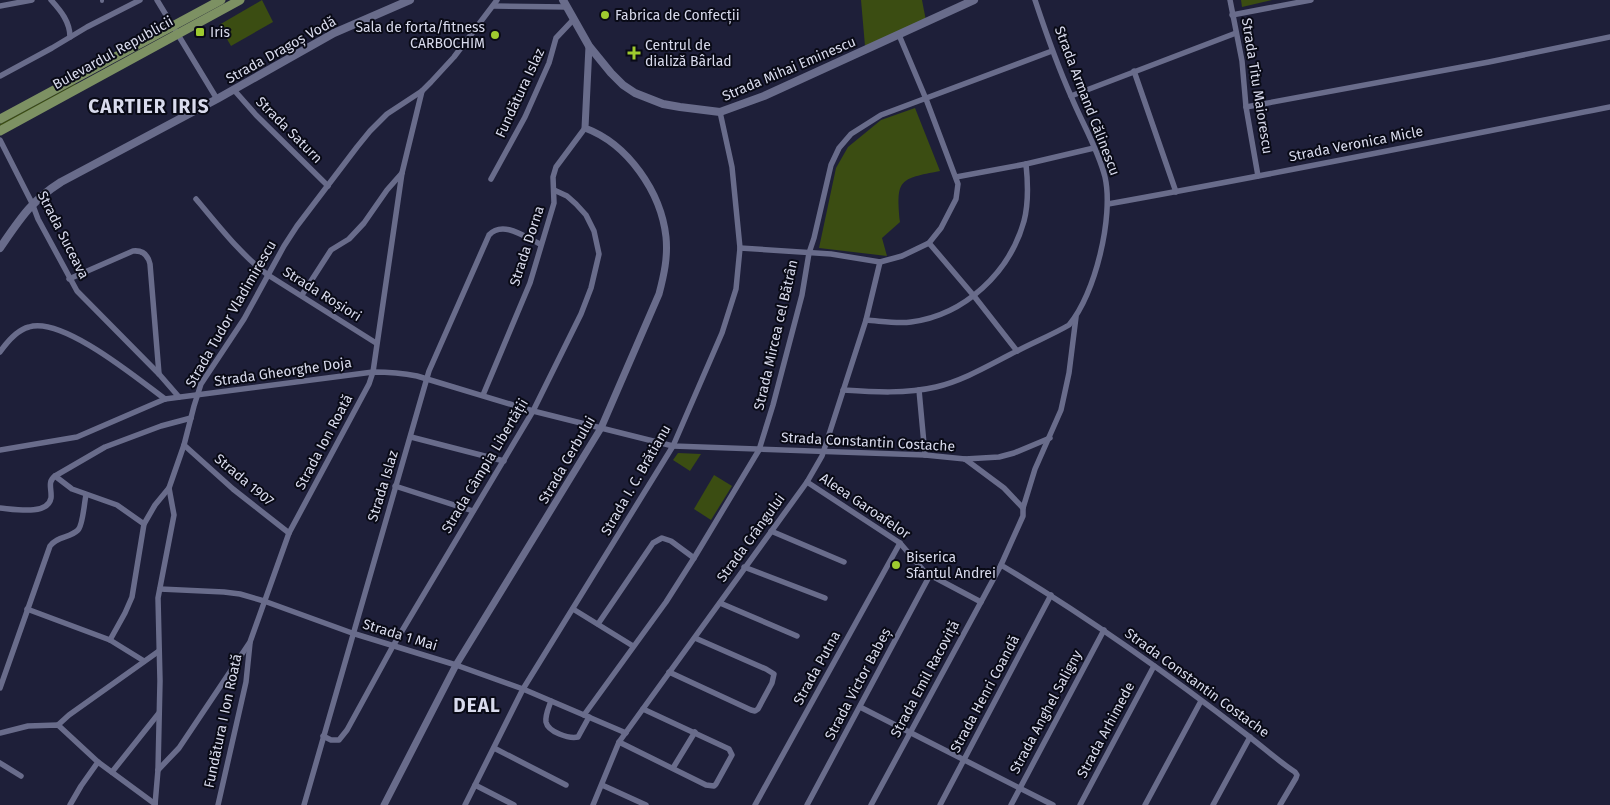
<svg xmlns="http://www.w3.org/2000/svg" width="1610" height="805" font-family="'Fira Sans',sans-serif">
	<rect width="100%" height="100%" fill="#1e1f39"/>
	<g fill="#3b4d12">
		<polygon points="262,0 273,22 231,46 219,25"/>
		<polygon points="861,0 922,0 926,21 865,46"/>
		<polygon points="1241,0 1272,0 1242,7"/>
		<polygon points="75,84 77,86 0,127 0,124"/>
		<path d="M 915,108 L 940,171 C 899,179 896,179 900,222 L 882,238 L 887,256 L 819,248 L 836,168 L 848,147 L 881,120 Z"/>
		<polygon points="678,453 701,454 690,471 673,460"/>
		<polygon points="714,475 732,486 711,520 694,509"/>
	</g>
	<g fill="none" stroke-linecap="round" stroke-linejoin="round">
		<polyline stroke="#696c8b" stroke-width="4" points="102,0 102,1"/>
		<g stroke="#696c8b" stroke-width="5.5">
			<path d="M 51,0 C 61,11 70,22 70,37"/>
			<polyline points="157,0 217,99"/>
			<polyline points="1230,0 1242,61 1246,107 1258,176"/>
			<polyline points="0,6 32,0"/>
			<polyline points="494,6 567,7"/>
			<polyline points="1232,15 1311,0"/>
			<polyline points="1134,71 1176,192"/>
			<polyline points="0,76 52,48 87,27 140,0"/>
			<polyline points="234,90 256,115 328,186"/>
			<polyline points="1071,96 1236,33"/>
			<polyline points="1246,107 1489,62 1610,37"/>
			<polyline points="0,140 32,203 38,219 77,291 159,374 179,397"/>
			<polyline points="1026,164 1094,148"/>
			<polyline points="491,179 525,117 549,63 556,38 573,20"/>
			<path d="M 196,199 C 219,226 240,254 268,275 L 376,343"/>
			<path d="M 1108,204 C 1275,174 1443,140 1610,107"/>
			<polyline points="929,243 974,296 1017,351"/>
			<polyline points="740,248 831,254 880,262 902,256 929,243 941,228 956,199 958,184 926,99 899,35"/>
			<path d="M 69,279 L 133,251 C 143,250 148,255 150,264 L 159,374"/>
			<polyline points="302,295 331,250 349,239 364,223 387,190 402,173"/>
			<path d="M 866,320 C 881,321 897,324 911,322 C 965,315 1010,272 1024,221 C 1029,202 1028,183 1026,164 L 956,177"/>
			<path d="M 0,352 C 7,342 17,330 29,327 C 62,316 138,379 165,399"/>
			<path d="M 843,390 C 874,392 906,394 936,387 C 965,380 991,364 1017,351 C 1034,342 1052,335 1069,325 C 1095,295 1114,216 1105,177 C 1098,149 1082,123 1071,96 C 1057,65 1046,33 1035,0"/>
			<polyline points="919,390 925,455"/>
			<polyline points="483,395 530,283 554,203 553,177 556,167 585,128"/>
			<polyline points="411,437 504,461"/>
			<polyline points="184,445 233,489 289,533"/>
			<path d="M 0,450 L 77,437 L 165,399 L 373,372 C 388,372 402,373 417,376 L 533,411 L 673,446 L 925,455 L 965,459 L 1004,488 L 1023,508 L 1023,516 L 1001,565 C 1086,616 1168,674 1247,735 C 1263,747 1278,761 1295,772 L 1297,775 L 1296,778 L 1280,805"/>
			<polyline points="965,459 999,457 1014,453 1050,438"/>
			<polyline points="55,476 72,489 117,505 144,524"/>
			<polyline points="807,482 900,543 923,570 930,575 981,602"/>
			<polyline points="395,486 473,511"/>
			<path d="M 0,508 C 13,509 48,516 51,498 C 52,489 47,482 55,476 L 105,447 L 161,426 L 191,418"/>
			<polyline points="1023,508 1035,469 1061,410 1069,373 1076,317"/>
			<polyline points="771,531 844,562"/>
			<polyline points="744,567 825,598"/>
			<polyline points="160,589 224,592 240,594 264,601 352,633 456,665 523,689 626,733"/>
			<polyline points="720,603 797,636"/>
			<polyline points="27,609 110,640 144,661"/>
			<polyline points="573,609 633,646"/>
			<polyline points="598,624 653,543 662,538 671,541 694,558"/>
			<polyline points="110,640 125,613 132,597 144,524 155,505 169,488"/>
			<polyline points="669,672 751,710 755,711 758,709 772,683 774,674 766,669 695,638"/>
			<path d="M 0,688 L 50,546 C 57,536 70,538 78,530 C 83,525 84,504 86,495"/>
			<path d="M 551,701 C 549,707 545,715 546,722 C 548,732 569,739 578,737 L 589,717"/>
			<polyline points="860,707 1053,805"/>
			<polyline points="584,715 666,602 694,558 759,450 773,405 802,295 809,253 814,238 831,165 839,148 851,134 881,115 1052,51"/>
			<polyline points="58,725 69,715 159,651"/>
			<polyline points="0,733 28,726 58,725 98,762 155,804"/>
			<polyline points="323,736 331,740 339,740 347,730 393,646 533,411 581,314 591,288 599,254 594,231 586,215 576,204 567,196 554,190"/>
			<polyline points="619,742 706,785 714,786 716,784 732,755 729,749 643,709"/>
			<polyline points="494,748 566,785"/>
			<polyline points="0,763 21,776"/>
			<polyline points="673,768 695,732"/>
			<polyline points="158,770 179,748 250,642 289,533 369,384 373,372 402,173 422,91"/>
			<polyline points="112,772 159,713"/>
			<polyline points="475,785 514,805"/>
			<polyline points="602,785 646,805"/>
			<polyline points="70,805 81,786 98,762"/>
			<polyline points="155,805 158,770 160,681 158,598 174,515 169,488 184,445 194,406 201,384 244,319 284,246 297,226 357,147 370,131 387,114 422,91 431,82 454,57 497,0"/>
			<polyline points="218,805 246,682 250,643"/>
			<path d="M 304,805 L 429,371 L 489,235 C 503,220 525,237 540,244"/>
			<polyline points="465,805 523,689 673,446 722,333 736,289 740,248 732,167 720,112"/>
			<polyline points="593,805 619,742 807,482 822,456 866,320 880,262"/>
			<polyline points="755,805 900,543"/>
			<polyline points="807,805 930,575"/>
			<polyline points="871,805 1001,565"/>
			<polyline points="940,805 1051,595"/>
			<polyline points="1011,805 1104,630"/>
			<polyline points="1080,805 1154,666"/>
			<polyline points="1145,805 1201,701"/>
			<polyline points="1213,805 1250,737"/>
		</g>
		<path stroke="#696c8b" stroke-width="7" d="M 384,805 L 456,665 L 601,428 L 659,294 C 664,275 668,257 666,237 C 661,192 628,144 585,128 L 589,46"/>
		<g stroke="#696c8b" stroke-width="8">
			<polyline points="563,0 589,46 611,73 623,85 635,93 663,104 680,107 720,112 764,96 974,0"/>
			<path d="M 0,248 C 20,219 31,201 61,182 L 217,99 L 334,33 L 410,0"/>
		</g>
		<g stroke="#7d9163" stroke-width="9">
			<polyline points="0,119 221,0"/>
			<polyline points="0,131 240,0"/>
		</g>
	</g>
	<g fill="#9eca2f" stroke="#090a16" stroke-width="2">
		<circle cx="605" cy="15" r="5"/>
		<rect x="195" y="27" width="10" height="10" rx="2.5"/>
		<circle cx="495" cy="35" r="5"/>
		<path d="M631.5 45.5h5v5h5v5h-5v5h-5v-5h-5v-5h5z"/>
		<circle cx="896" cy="565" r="5"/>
	</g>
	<g text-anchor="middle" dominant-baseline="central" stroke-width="4" stroke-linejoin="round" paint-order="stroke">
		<g font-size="14" fill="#d9dbed" stroke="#090a16" text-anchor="start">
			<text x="615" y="15">Fabrica de Confecții</text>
			<text x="485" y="27" text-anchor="end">Sala de forta/fitness<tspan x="485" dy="16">CARBOCHIM</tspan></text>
			<text x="210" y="32">Iris</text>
			<text x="645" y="45">Centrul de<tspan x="645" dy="16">dializă Bârlad</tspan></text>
			<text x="906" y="557">Biserica<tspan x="906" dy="16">Sfantul Andrei</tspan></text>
		</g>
		<g font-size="14" fill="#d9dbed" stroke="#090a16">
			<text transform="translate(281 50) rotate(-29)">Strada Dragoș Vodă</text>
			<text transform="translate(113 53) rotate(-29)">Bulevardul Republicii</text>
			<text transform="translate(789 69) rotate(-23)">Strada Mihai Eminescu</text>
			<text transform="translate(1257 86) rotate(81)">Strada Titu Maiorescu</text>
			<text transform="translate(520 93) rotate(-65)">Fundătura Islaz</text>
			<text transform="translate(1087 101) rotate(69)">Strada Armand Călinescu</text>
			<text transform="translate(289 130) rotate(45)">Strada Saturn</text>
			<text transform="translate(1356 144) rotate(-11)">Strada Veronica Micle</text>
			<text transform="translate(63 235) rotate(63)">Strada Suceava</text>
			<text transform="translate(527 246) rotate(-72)">Strada Dorna</text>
			<text transform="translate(322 294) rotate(32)">Strada Roșiori</text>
			<text transform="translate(231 314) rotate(-60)">Strada Tudor Vladimirescu</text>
			<text transform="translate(776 335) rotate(-77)">Strada Mircea cel Bătrân</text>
			<text transform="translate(283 372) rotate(-8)">Strada Gheorghe Doja</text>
			<text transform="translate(324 442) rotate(-62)">Strada Ion Roată</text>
			<text transform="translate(868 442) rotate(3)">Strada Constantin Costache</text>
			<text transform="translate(567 460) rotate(-60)">Strada Cerbului</text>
			<text transform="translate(485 466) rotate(-59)">Strada Câmpia Libertății</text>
			<text transform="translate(244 480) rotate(40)">Strada 1907</text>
			<text transform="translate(636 480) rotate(-60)">Strada I. C. Brătianu</text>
			<text transform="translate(383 486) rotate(-73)">Strada Islaz</text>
			<text transform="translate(865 506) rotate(34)">Aleea Garoafelor</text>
			<text transform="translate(751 538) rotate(-54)">Strada Crângului</text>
			<text transform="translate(400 635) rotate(17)">Strada 1 Mai</text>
			<text transform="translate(817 668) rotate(-61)">Strada Putna</text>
			<text transform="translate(925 679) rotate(-62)">Strada Emil Racoviță</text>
			<text transform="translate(1197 683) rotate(36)">Strada Constantin Costache</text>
			<text transform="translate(858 684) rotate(-62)">Strada Victor Babeș</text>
			<text transform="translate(985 694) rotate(-62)">Strada Henri Coandă</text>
			<text transform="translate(1046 712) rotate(-62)">Strada Anghel Saligny</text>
			<text transform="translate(223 721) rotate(-78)">Fundătura I Ion Roată</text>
			<text transform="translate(1106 730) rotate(-62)">Strada Arhimede</text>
		</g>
		<g font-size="19" font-weight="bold" letter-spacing="1" fill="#d9dbed" stroke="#090a16">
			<text x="149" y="106">CARTIER IRIS</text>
			<text x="477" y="705">DEAL</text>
		</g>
	</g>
</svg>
